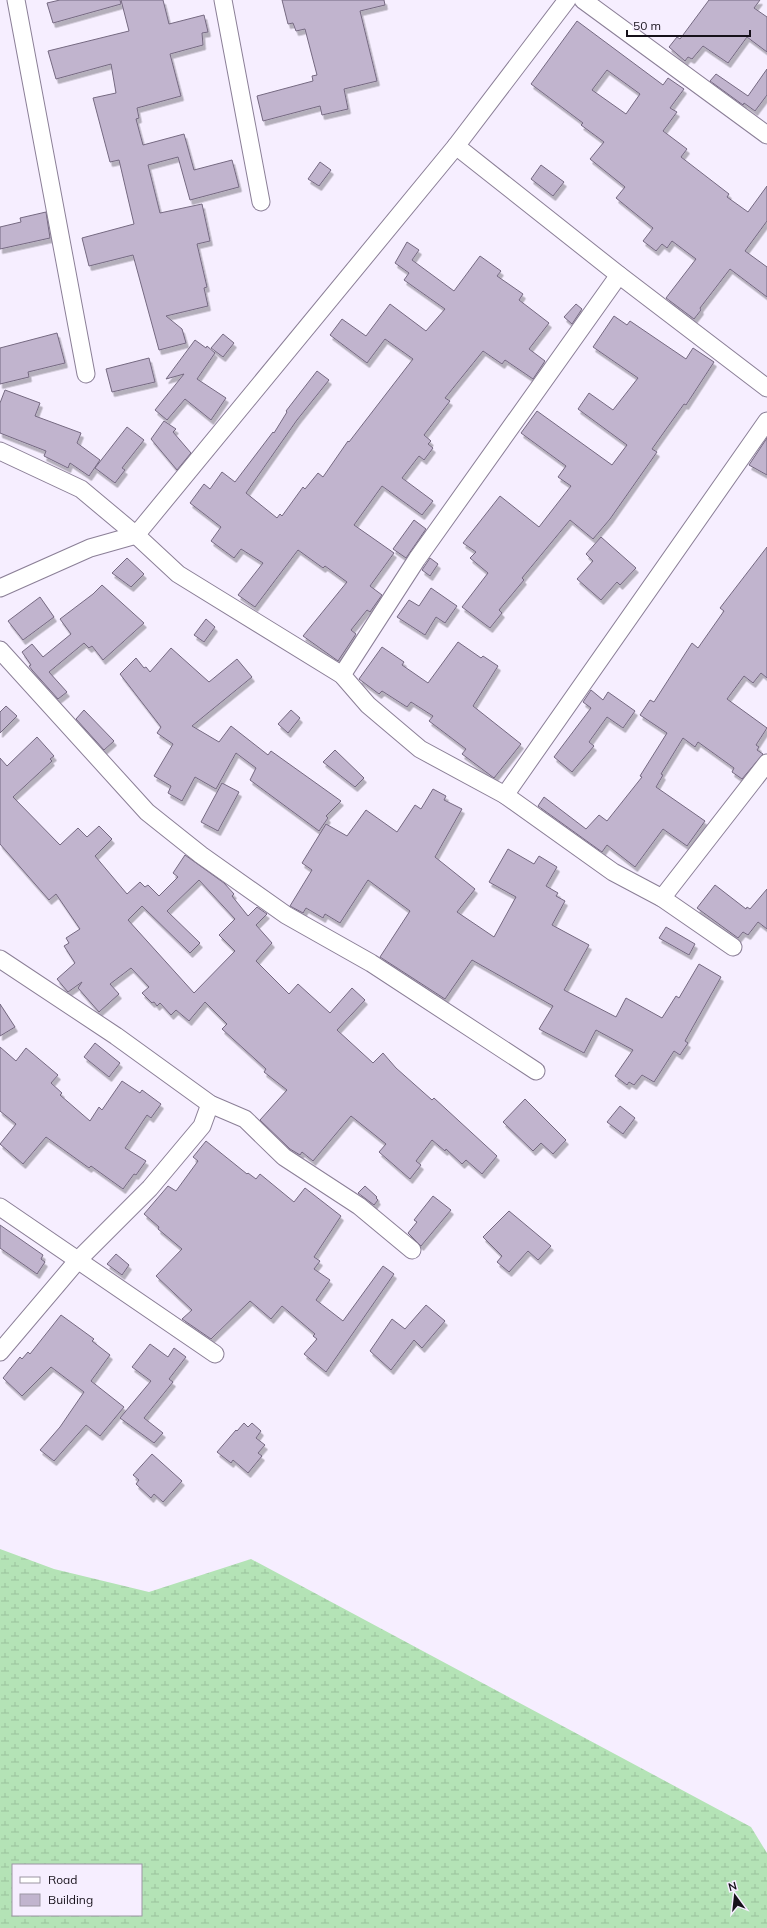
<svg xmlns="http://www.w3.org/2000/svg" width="767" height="1928" font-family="Mulish,sans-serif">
	<defs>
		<pattern id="wetland-marsh" width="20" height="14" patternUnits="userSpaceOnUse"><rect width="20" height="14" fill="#b4e3b6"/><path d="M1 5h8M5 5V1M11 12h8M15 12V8" fill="none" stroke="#9ac29c"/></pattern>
		<filter id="shadow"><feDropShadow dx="2.5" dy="4.5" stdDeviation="0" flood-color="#0004"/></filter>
	</defs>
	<rect width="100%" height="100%" fill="#f6eeff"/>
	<path fill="url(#wetland-marsh)" fill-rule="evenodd" d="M 0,1549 L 54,1569 L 149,1592 L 251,1559 L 751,1827 L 767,1853 L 767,1928 L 0,1928 ZM 13,1865 L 141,1865 L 141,1915 L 13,1915 Z"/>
	<g fill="#c1b4ce" stroke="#756981" fill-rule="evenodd" filter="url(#shadow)">
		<polygon points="60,0 120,0 121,4 53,23 47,3"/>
		<polygon points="121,0 163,0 169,24 204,15 208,32 202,33 203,45 170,54 181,96 137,108 139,118 136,119 143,145 184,134 194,170 232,160 239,187 190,200 178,157 148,165 160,213 202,204 210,241 197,244 207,287 204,288 208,306 166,316 182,329 186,343 159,350 133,255 89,266 82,238 134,224 119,160 110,162 93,98 116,93 111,64 56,79 48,51 129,31"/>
		<polygon points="282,0 384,0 385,5 360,11 377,81 344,89 348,109 322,115 320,106 263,121 257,96 313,81 312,76 317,75 305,29 296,31 293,23 288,24"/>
		<polygon points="709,0 760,0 754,8 767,17 767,52 747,37 728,63 703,46 692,59 688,57 685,61 669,47 677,37 680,39"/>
		<path d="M 577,21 L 663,85 L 668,78 L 684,89 L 670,108 L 677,112 L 663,131 L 687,149 L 681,157 L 729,194 L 727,197 L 748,212 L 767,186 L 767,221 L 745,251 L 767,267 L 767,297 L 730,269 L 700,308 L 701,310 L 694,319 L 666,298 L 696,259 L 672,241 L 667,248 L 662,244 L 656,251 L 643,241 L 653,228 L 616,198 L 625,187 L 590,159 L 604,142 L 581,125 L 583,123 L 531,84 ZM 607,70 L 640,94 L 626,114 L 592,90 Z"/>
		<polygon points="767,69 767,95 755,111 744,103 743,105 710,81 716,74 748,96"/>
		<polygon points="320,162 331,170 319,186 308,179"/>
		<polygon points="541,165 564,182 553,196 531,179"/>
		<polygon points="46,212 50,238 0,249 0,227 21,222 20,218"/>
		<polygon points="407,242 419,250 412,260 454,291 480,256 501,271 497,276 523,294 519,300 549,323 529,349 545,361 533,379 505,360 502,364 483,351 445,398 450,401 424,435 431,441 428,444 433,448 424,460 419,456 402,478 433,501 422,515 382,486 354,525 394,553 370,586 382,595 370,612 367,610 351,630 356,634 338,661 303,636 347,582 325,566 323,568 298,550 255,607 238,595 263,563 241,549 234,558 211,541 221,527 190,503 204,484 210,489 222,472 235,482 273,432 274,433 287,412 286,411 317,371 329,380 297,420 246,493 277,518 280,514 282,516 303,487 305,489 318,473 323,477 348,441 349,442 413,359 385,339 367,363 330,335 342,319 366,336 390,304 426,331 445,309 404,280 409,273 395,263"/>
		<polygon points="576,304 582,309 572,324 564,317"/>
		<polygon points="614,316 627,325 630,321 686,359 693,348 714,362 686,405 684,404 652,449 657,452 610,519 593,539 570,520 522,578 524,580 499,610 502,613 490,628 462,607 488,573 470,558 476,552 463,543 500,496 539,527 571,486 558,477 566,466 521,433 537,411 612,465 627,445 578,409 589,393 613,410 638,378 593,347"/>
		<polygon points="57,333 65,363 28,372 29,377 0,384 0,348"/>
		<polygon points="223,334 234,343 223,357 211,348"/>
		<polygon points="195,340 206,348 207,346 215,353 197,379 226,398 211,420 185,399 167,420 155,410 184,374 166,379"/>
		<polygon points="149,358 155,382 112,392 106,369"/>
		<polygon points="5,390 40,403 35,416 81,433 77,443 100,460 89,476 70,463 68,468 44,456 46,451 0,433 0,403"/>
		<polygon points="164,421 176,429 173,432 191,453 177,470 151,439"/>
		<polygon points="127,427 144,440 122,468 125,470 115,483 95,468"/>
		<polygon points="767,438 767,475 749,465"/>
		<polygon points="414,520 426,529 406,558 393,549"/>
		<polygon points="601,537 636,568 620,585 617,582 601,600 577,579 593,561 586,554"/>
		<polygon points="767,547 767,678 761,673 753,683 744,676 727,699 767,728 756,745 759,747 757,750 763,754 742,779 732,772 734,768 698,742 695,747 683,738 661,774 663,775 656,787 705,821 687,846 663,829 635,867 607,845 602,852 538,806 544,797 586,829 599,815 607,821 642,777 640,776 667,733 640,715 650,700 654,702 692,643 698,648 724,611 720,608"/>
		<polygon points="127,558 144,574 131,587 112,573"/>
		<polygon points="430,558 438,564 430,576 422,570"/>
		<polygon points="102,585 144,623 103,660 92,646 89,648 84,643 49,672 67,692 58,699 32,670 29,666 31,665 22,652 32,644 43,657 71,634 60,619 93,594"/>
		<polygon points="431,588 457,606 445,623 436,617 425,635 397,617 409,600 419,606"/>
		<polygon points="40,597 54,617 23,640 8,621"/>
		<polygon points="206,619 215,627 204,642 194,635"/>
		<polygon points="458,642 481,658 483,656 498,666 473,706 521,744 494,778 462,754 466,749 429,721 433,716 411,702 407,707 382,691 379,694 359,679 382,647 404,662 402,665 428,683"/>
		<polygon points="171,648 209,682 237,659 252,677 192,726 219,742 231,726 268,755 271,751 341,801 326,816 328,818 319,831 250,780 256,768 236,753 216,789 195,777 182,801 168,793 171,786 154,776 173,744 157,733 161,727 120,674 136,658 144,668 146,667 150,672"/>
		<polygon points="591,690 603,700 608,692 635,711 623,728 607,717 589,742 594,746 572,772 554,757 591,708 583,702"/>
		<polygon points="6,706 17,716 0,733 0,712"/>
		<polygon points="84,710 114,741 104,750 76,719"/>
		<polygon points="291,710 300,718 288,733 278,724"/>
		<path d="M 37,737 L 54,756 L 50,759 L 52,761 L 13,797 L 60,845 L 78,828 L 87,837 L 99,826 L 112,839 L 95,856 L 127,894 L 140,882 L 145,887 L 148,885 L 159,896 L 178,877 L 173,873 L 185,855 L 224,883 L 234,894 L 232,896 L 248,916 L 257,907 L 267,914 L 256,925 L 272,943 L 256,961 L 289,994 L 298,984 L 330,1013 L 352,988 L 365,1000 L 337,1030 L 373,1063 L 383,1053 L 396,1068 L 432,1100 L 434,1098 L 497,1156 L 482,1174 L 466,1160 L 462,1164 L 446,1149 L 445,1151 L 432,1140 L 416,1161 L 421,1165 L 410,1179 L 379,1152 L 386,1144 L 351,1116 L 313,1161 L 302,1152 L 300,1155 L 290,1149 L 260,1120 L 287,1090 L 264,1072 L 266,1069 L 222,1029 L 227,1024 L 205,1002 L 189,1021 L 176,1010 L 171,1015 L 160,1003 L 157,1006 L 154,1002 L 152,1003 L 142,993 L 149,987 L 131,968 L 110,984 L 119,994 L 99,1012 L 78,988 L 82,982 L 68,992 L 57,979 L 75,963 L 64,946 L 69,943 L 66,938 L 80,929 L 56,894 L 49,900 L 0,844 L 0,758 L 7,766 ZM 199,880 L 235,919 L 219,935 L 235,951 L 194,993 L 128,920 L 142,906 L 190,953 L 200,943 L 167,911 Z"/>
		<polygon points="335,750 364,778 355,787 323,762"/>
		<polygon points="222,783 239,792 218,831 201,822"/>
		<polygon points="433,789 446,796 444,800 462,809 435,857 475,889 457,912 494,937 516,897 489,882 508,849 534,864 539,856 557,867 546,886 558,893 556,896 565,901 552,925 589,945 564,990 616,1017 626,998 662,1018 676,996 679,998 699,964 721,977 685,1041 688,1043 680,1055 674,1051 654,1082 642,1075 634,1085 629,1082 627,1085 615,1076 633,1050 596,1030 584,1053 539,1029 553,1006 472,960 445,999 380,957 410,911 368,880 340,923 325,914 323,918 306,908 303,913 290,906 312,870 302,863 326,824 347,836 366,810 397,832 415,805 421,809"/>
		<polygon points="715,885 746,909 747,907 750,909 767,889 767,929 758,922 748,935 743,932 738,938 697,908"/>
		<polygon points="666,927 695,944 689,955 659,938"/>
		<polygon points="0,1004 15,1027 0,1036"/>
		<polygon points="95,1043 120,1063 109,1077 84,1057"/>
		<polygon points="0,1047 16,1061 26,1048 58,1075 51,1083 62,1093 60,1095 90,1121 99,1107 102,1110 122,1081 140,1093 142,1090 161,1104 151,1118 147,1115 125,1148 146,1161 136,1175 134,1174 123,1189 91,1166 89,1168 46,1137 23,1164 0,1144 16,1124 0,1111"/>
		<polygon points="525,1099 566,1140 553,1154 541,1143 533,1151 503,1122"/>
		<polygon points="620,1106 635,1118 623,1134 607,1122"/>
		<polygon points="206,1141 247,1174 248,1173 256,1179 260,1174 294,1202 305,1188 341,1216 314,1257 320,1261 314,1269 330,1280 316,1300 343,1321 383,1266 394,1274 326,1372 304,1354 317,1339 313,1336 315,1334 282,1306 271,1319 250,1301 211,1339 182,1319 192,1310 156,1276 182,1249 158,1229 159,1227 144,1214 168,1186 176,1191 198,1161 193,1157"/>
		<polygon points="365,1186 377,1197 376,1198 378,1200 374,1205 358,1193"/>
		<polygon points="433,1196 451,1210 421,1246 408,1233 417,1222 414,1220"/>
		<polygon points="509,1211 551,1246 538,1260 528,1251 509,1272 497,1262 502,1256 483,1237"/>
		<polygon points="0,1225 43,1255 41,1259 45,1262 37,1274 0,1248"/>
		<polygon points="116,1254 129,1265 122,1275 107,1264"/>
		<polygon points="426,1305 445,1321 422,1348 414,1340 391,1370 370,1351 392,1319 405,1329"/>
		<polygon points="61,1315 94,1339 92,1341 110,1355 91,1381 124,1407 100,1436 86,1425 54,1461 40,1450 60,1427 84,1392 51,1367 22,1396 3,1378 20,1357 22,1359 28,1352 30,1354"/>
		<polygon points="150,1344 168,1357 174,1348 186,1357 169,1379 173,1382 144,1418 163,1433 154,1443 120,1418 151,1381 132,1367"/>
		<polygon points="244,1423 248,1427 252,1423 261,1431 256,1438 265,1445 258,1453 262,1456 248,1473 233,1460 231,1463 217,1452 236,1430 237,1431"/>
		<polygon points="152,1454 182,1481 163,1502 154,1494 151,1498 136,1484 139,1480 133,1475"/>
	</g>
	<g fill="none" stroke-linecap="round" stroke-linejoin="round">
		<defs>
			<g id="minor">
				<polyline points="16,0 86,374"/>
				<polyline points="223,0 261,202"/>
				<polyline points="583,0 767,135"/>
				<polyline points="456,146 619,275 767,388"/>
				<polyline points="0,451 81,489 136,535 178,574 342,675 368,705 420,749 505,795 613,872 662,898 733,947"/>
				<polyline points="0,588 90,548 136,535 456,146 567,0"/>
				<polyline points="0,650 147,812 201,855 286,915 371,963 536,1071"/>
				<polyline points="342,675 417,559 619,275"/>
				<polyline points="505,795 767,421"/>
				<polyline points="662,898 767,763"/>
				<polyline points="0,959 116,1036 210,1104 245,1119 284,1157 359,1206 412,1250"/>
				<polyline points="0,1207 215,1354"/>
				<polyline points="0,1352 78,1260 150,1188 202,1126 210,1104"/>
			</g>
		</defs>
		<use href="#minor" stroke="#8b7f97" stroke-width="19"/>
		<use href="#minor" stroke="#fff" stroke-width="17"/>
	</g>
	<rect x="12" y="1864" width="130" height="52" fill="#f6eeff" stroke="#9c96a3"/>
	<rect x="20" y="1877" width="20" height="6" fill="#ffffff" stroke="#9c96a3"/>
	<text x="48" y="1884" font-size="12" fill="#16111a">Road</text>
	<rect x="20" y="1894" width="20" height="12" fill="#c1b4ce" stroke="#9c96a3"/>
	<text x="48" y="1904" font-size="12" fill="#16111a">Building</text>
	<g transform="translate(735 1896) rotate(345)" stroke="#f6eeff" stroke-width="3" paint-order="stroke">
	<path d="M0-3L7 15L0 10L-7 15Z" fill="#16111a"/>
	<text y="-6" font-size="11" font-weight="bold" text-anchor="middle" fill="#16111a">N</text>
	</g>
	<path d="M627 30v6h123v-6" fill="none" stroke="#16111a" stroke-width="2"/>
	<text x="633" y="30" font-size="12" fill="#16111a" stroke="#f6eeff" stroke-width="3" paint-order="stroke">50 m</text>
</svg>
